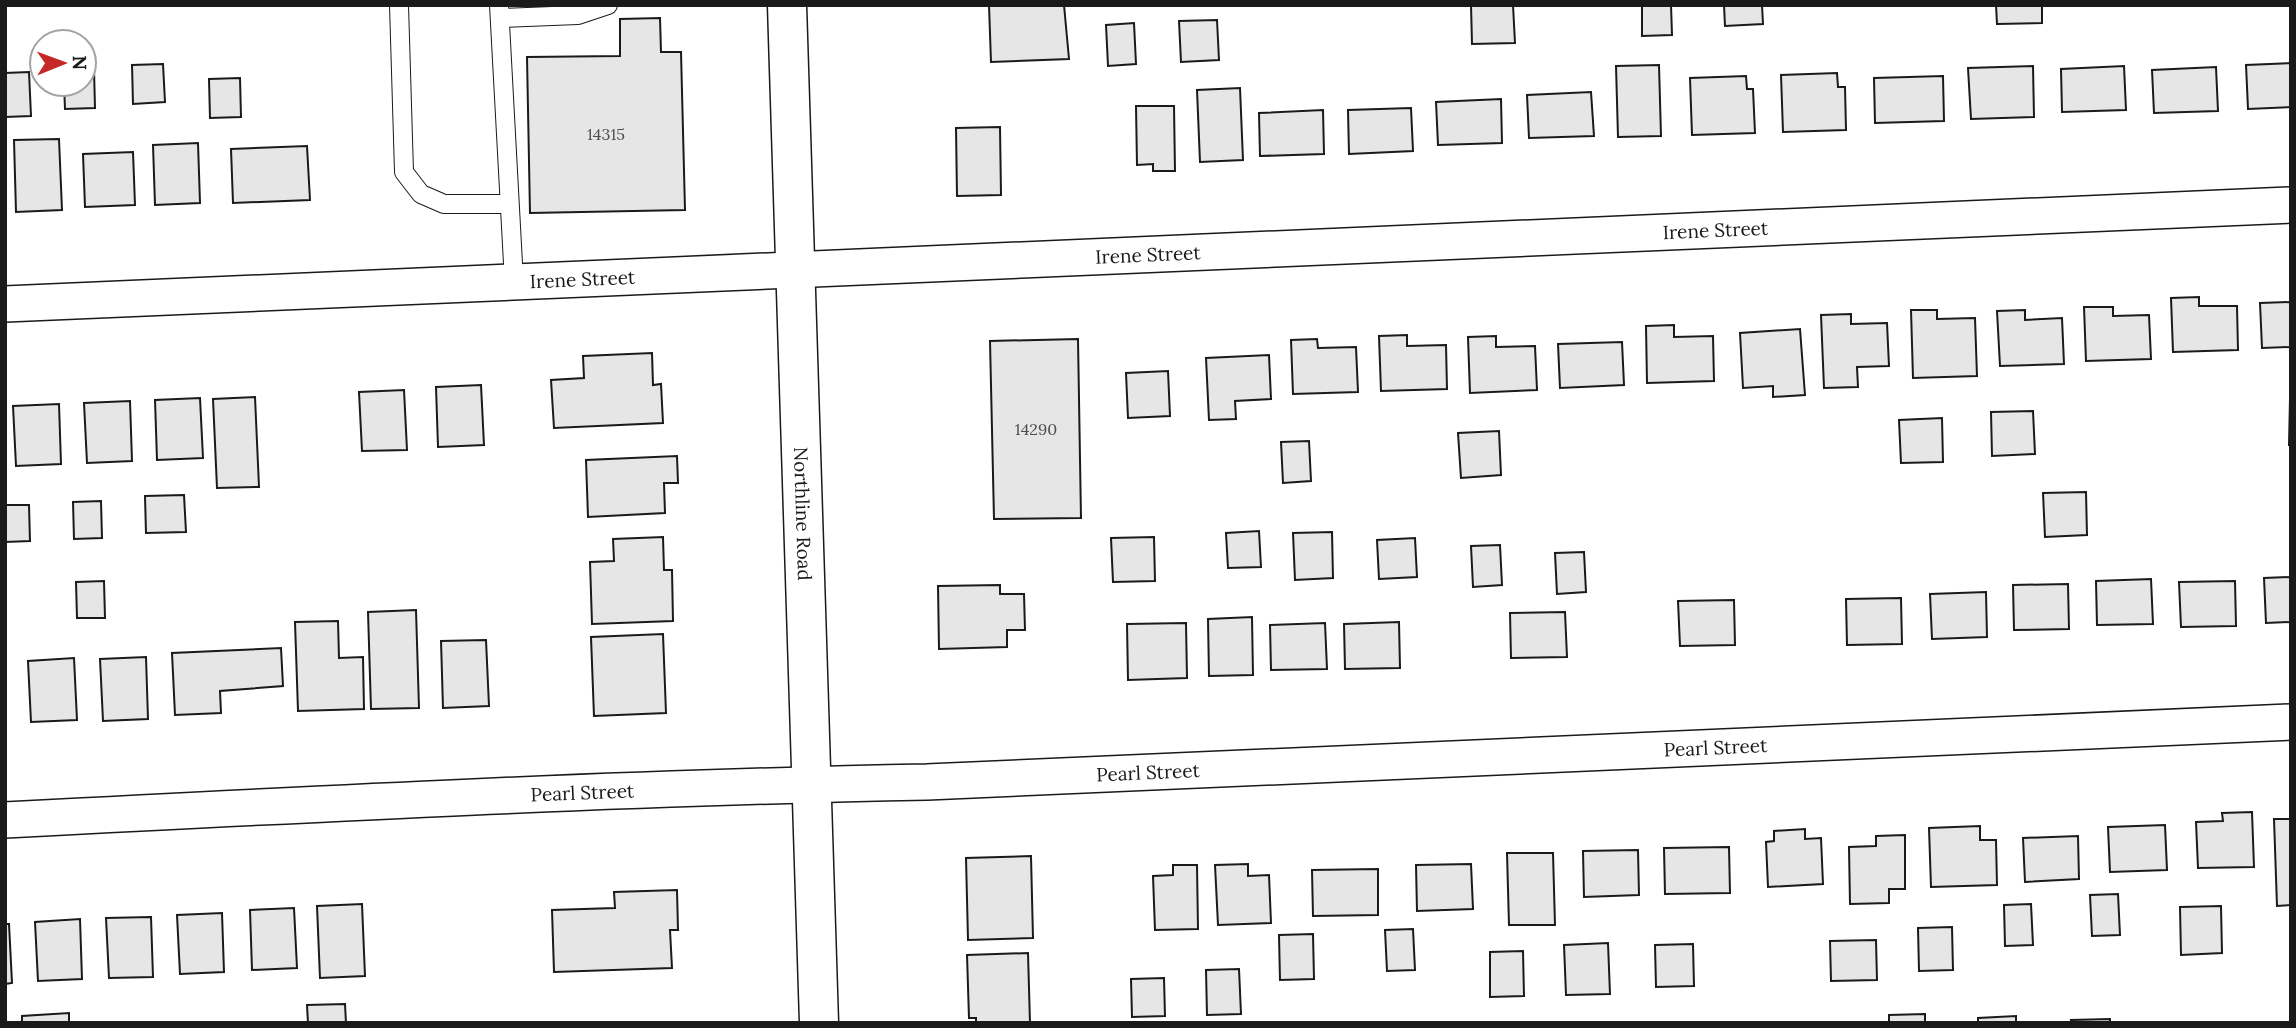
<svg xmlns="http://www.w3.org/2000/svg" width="2296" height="1028" font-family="Lora,serif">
	<rect width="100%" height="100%" fill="#fff"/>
	<g fill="#e6e6e6" stroke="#1a1a1a" stroke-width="2">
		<polygon points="989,5 1064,5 1069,59 991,62"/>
		<polygon points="1471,5 1513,5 1515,43 1472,44"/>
		<polygon points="1642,5 1671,5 1672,35 1642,36"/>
		<polygon points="1724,5 1762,5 1763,24 1725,26"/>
		<polygon points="1996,5 2042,5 2042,23 1997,24"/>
		<polygon points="660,18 661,52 681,52 685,210 530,213 527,57 620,56 620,19"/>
		<polygon points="1217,20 1219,60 1181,62 1179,21"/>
		<polygon points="1134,23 1136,64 1108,66 1106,25"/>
		<polygon points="2291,63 2291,107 2248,109 2246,65"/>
		<polygon points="163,64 165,102 133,104 132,65"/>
		<polygon points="1659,65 1661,136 1618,137 1616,66"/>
		<polygon points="2033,66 2034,117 1971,119 1968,68"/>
		<polygon points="2124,66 2126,110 2062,112 2061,69"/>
		<polygon points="2216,67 2218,111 2154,113 2152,70"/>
		<polygon points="94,69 95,108 65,109 64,84 84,84 84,70"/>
		<polygon points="29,72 31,116 5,117 5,73"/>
		<polygon points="1837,73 1838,87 1845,87 1846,130 1783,132 1781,75"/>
		<polygon points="1746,76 1747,89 1753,89 1755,133 1692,135 1690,78"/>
		<polygon points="1943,76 1944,121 1875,123 1874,78"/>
		<polygon points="240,78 241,117 210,118 209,79"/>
		<polygon points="1240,88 1243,160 1200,162 1197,90"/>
		<polygon points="1591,92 1594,136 1529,138 1527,95"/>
		<polygon points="1501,99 1502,143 1438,145 1436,102"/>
		<polygon points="1136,106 1174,106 1175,171 1153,171 1153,164 1137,165"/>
		<polygon points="1411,108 1413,151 1349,154 1348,110"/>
		<polygon points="1323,110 1324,154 1260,156 1259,113"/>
		<polygon points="1000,127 1001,195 957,196 956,128"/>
		<polygon points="59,139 62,210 16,212 14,140"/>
		<polygon points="198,143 200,203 155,205 153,145"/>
		<polygon points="307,146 310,200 233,203 231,149"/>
		<polygon points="133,152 135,205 85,207 83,154"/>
		<polygon points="2199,297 2199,306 2237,306 2238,350 2173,352 2171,298"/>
		<polygon points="2291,302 2291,347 2262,348 2260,303"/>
		<polygon points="2084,307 2113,307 2113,316 2149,315 2151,359 2086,361"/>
		<polygon points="1911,310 1937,310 1937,319 1975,318 1977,376 1913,378"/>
		<polygon points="2025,310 2025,320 2062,318 2064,364 2000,366 1997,311"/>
		<polygon points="1851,314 1851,324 1887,323 1889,366 1857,367 1858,387 1824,388 1821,315"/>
		<polygon points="1674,325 1674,337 1713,336 1714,381 1647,383 1646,326"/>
		<polygon points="1800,329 1805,395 1773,397 1773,386 1743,388 1740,333"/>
		<polygon points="1407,335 1407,346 1446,345 1447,389 1381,391 1379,336"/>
		<polygon points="1496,336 1496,347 1535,346 1537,390 1470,393 1468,337"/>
		<polygon points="1078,339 1081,518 994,519 990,341"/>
		<polygon points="1317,339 1318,348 1356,347 1358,392 1293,394 1291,340"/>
		<polygon points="1622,342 1624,385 1560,388 1558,344"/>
		<polygon points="652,353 653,385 661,384 663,423 554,428 551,380 584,378 583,356"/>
		<polygon points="1269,355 1271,399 1235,401 1236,419 1209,420 1206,358"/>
		<polygon points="1168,371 1170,416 1128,418 1126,373"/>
		<polygon points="481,385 484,445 438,447 436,387"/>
		<polygon points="404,390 407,450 362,451 359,392"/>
		<polygon points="255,397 259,487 217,488 213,399"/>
		<polygon points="200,398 203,458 157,460 155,400"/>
		<polygon points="2290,399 2291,399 2291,445 2289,445"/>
		<polygon points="130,401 132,461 87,463 84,403"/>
		<polygon points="59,404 61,464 16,466 13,406"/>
		<polygon points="2033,411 2035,454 1992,456 1991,412"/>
		<polygon points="1942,418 1943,462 1901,463 1899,420"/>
		<polygon points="1499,431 1501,475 1461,478 1458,433"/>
		<polygon points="1309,441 1311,481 1283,483 1281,442"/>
		<polygon points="677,456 678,483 664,483 665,513 588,517 586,460"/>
		<polygon points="2086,492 2087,535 2045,537 2043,493"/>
		<polygon points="184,495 186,532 146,533 145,496"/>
		<polygon points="101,501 102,538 74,539 73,502"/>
		<polygon points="5,505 29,505 30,541 5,542"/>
		<polygon points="1259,531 1261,567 1228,568 1226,533"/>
		<polygon points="1332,532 1333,578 1295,580 1293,533"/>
		<polygon points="663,537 664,570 672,570 673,621 592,624 590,562 614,561 613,539"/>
		<polygon points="1154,537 1155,581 1113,582 1111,538"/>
		<polygon points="1415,538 1417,577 1379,579 1377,540"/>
		<polygon points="1500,545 1502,585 1473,587 1471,546"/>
		<polygon points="1584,552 1586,592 1557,594 1555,553"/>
		<polygon points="2291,577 2291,622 2266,623 2264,578"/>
		<polygon points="2151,579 2153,624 2097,625 2096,581"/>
		<polygon points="104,581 105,618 77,618 76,582"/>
		<polygon points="2235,581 2236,626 2181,627 2179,582"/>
		<polygon points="2068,584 2069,629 2014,630 2013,585"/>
		<polygon points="1000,585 1000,594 1024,594 1025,630 1007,630 1007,647 939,649 938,586"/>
		<polygon points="1986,592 1987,637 1932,639 1930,594"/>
		<polygon points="1901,598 1902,644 1847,645 1846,599"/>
		<polygon points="1734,600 1735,645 1680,646 1678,601"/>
		<polygon points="416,610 419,708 371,709 368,612"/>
		<polygon points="1565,612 1567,657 1511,658 1510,613"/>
		<polygon points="1252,617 1253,675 1209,676 1208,619"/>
		<polygon points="338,621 339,658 363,657 364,709 298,711 295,622"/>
		<polygon points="1399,622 1400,668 1345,669 1344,624"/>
		<polygon points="1186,623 1187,678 1128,680 1127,624"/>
		<polygon points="1325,623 1327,669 1271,670 1270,625"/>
		<polygon points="663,634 666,713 594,716 591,637"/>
		<polygon points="486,640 489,706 443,708 441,641"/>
		<polygon points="281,648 283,686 220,691 221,713 175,715 172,653"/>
		<polygon points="146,657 148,719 103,721 100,659"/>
		<polygon points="74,658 77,720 31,722 28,661"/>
		<polygon points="2252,812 2254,867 2198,868 2196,822 2223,821 2222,813"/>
		<polygon points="2274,819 2291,819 2291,905 2277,906"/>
		<polygon points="2165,825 2167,870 2110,872 2108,827"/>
		<polygon points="1980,826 1980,840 1996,840 1997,885 1931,887 1929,828"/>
		<polygon points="1805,829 1805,839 1821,838 1823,884 1768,887 1766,842 1774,841 1774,831"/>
		<polygon points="1905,835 1905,889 1889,889 1889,903 1850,904 1849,847 1876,846 1876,836"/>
		<polygon points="2078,836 2079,879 2025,882 2023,838"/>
		<polygon points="1729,847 1730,893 1665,894 1664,848"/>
		<polygon points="1638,850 1639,895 1584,897 1583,851"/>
		<polygon points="1507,853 1553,853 1555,925 1509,925"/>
		<polygon points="1031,856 1033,938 968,940 966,858"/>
		<polygon points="1248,864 1248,876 1269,875 1271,923 1218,925 1215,865"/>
		<polygon points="1471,864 1473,909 1417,911 1416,865"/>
		<polygon points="1173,865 1197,865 1198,929 1155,930 1153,876 1173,875"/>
		<polygon points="1378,869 1378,915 1313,916 1312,870"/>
		<polygon points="677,890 678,930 670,930 672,968 554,972 552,910 615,908 614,892"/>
		<polygon points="2118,894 2120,935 2092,936 2090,895"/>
		<polygon points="362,904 365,976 320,978 317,906"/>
		<polygon points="2031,904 2033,945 2005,946 2004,905"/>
		<polygon points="2221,906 2222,953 2181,955 2180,907"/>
		<polygon points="294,908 297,968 252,970 250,910"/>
		<polygon points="222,913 224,972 180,974 177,915"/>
		<polygon points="151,917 153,977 109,978 106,918"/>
		<polygon points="80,919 82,979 38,981 35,922"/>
		<polygon points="5,924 9,924 12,983 5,984"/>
		<polygon points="1952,927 1953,970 1919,971 1918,928"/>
		<polygon points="1413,929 1415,970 1387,971 1385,930"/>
		<polygon points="1313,934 1314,979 1280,980 1279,935"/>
		<polygon points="1876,940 1877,980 1831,981 1830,941"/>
		<polygon points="1608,943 1610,994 1566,995 1564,945"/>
		<polygon points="1693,944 1694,986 1656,987 1655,945"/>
		<polygon points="1523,951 1524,996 1490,997 1490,952"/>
		<polygon points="1028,953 1030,1023 976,1023 976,1018 969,1018 967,955"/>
		<polygon points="1239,969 1241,1014 1207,1015 1206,970"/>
		<polygon points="1164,978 1165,1016 1132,1017 1131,979"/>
		<polygon points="345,1004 346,1023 308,1023 307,1005"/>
		<polygon points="69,1013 69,1023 22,1023 22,1016"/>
		<polygon points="1925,1014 1925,1023 1889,1023 1889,1015"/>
		<polygon points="2016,1016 2016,1023 1978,1023 1978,1018"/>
		<polygon points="2110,1019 2110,1023 2072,1023 2071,1020"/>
	</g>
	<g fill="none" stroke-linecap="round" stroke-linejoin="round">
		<defs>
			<g id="lane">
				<polyline points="399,5 404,172 421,194 444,204 509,204"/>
				<polyline points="499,5 514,282"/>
				<polyline points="500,18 578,15 608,5"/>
			</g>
			<g id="street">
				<path id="s1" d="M 5,304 L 2291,205"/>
				<path id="s2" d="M 5,820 C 313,804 620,788 927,782 L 2291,722"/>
			</g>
			<g id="secondary">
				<path id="s3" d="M 787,5 L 819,1023"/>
			</g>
		</defs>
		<use href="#lane" stroke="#1a1a1a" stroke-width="20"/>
		<use href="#street" stroke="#1a1a1a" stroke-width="38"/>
		<use href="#secondary" stroke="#1a1a1a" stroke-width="41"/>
		<use href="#lane" stroke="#fff" stroke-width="18"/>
		<use href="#street" stroke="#fff" stroke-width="35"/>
		<use href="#secondary" stroke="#fff" stroke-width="38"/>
	</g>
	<g text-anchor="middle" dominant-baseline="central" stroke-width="5" stroke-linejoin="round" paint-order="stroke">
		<g font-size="16" fill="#4d4d4d">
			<text x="606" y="134">14315</text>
			<text x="1036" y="429">14290</text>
		</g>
		<g font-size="19" fill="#1a1a1a" stroke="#fff">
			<text stroke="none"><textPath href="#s1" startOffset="1712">Irene Street</textPath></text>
			<text stroke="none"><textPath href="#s1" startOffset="1144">Irene Street</textPath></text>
			<text stroke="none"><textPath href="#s1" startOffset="578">Irene Street</textPath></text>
			<text stroke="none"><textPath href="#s3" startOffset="509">Northline Road</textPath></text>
			<text stroke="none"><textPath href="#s2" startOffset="1712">Pearl Street</textPath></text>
			<text stroke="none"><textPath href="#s2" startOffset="1144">Pearl Street</textPath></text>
			<text stroke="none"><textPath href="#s2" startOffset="578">Pearl Street</textPath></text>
		</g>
	</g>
	<rect width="2296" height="1028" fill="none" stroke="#1a1a1a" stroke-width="14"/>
	<g transform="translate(63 63) rotate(89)"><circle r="33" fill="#ffffff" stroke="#a3a3a3" stroke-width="2"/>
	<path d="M0-5L12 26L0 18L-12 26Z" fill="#c62828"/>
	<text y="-10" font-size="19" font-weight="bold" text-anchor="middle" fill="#1a1a1a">N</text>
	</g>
</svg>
